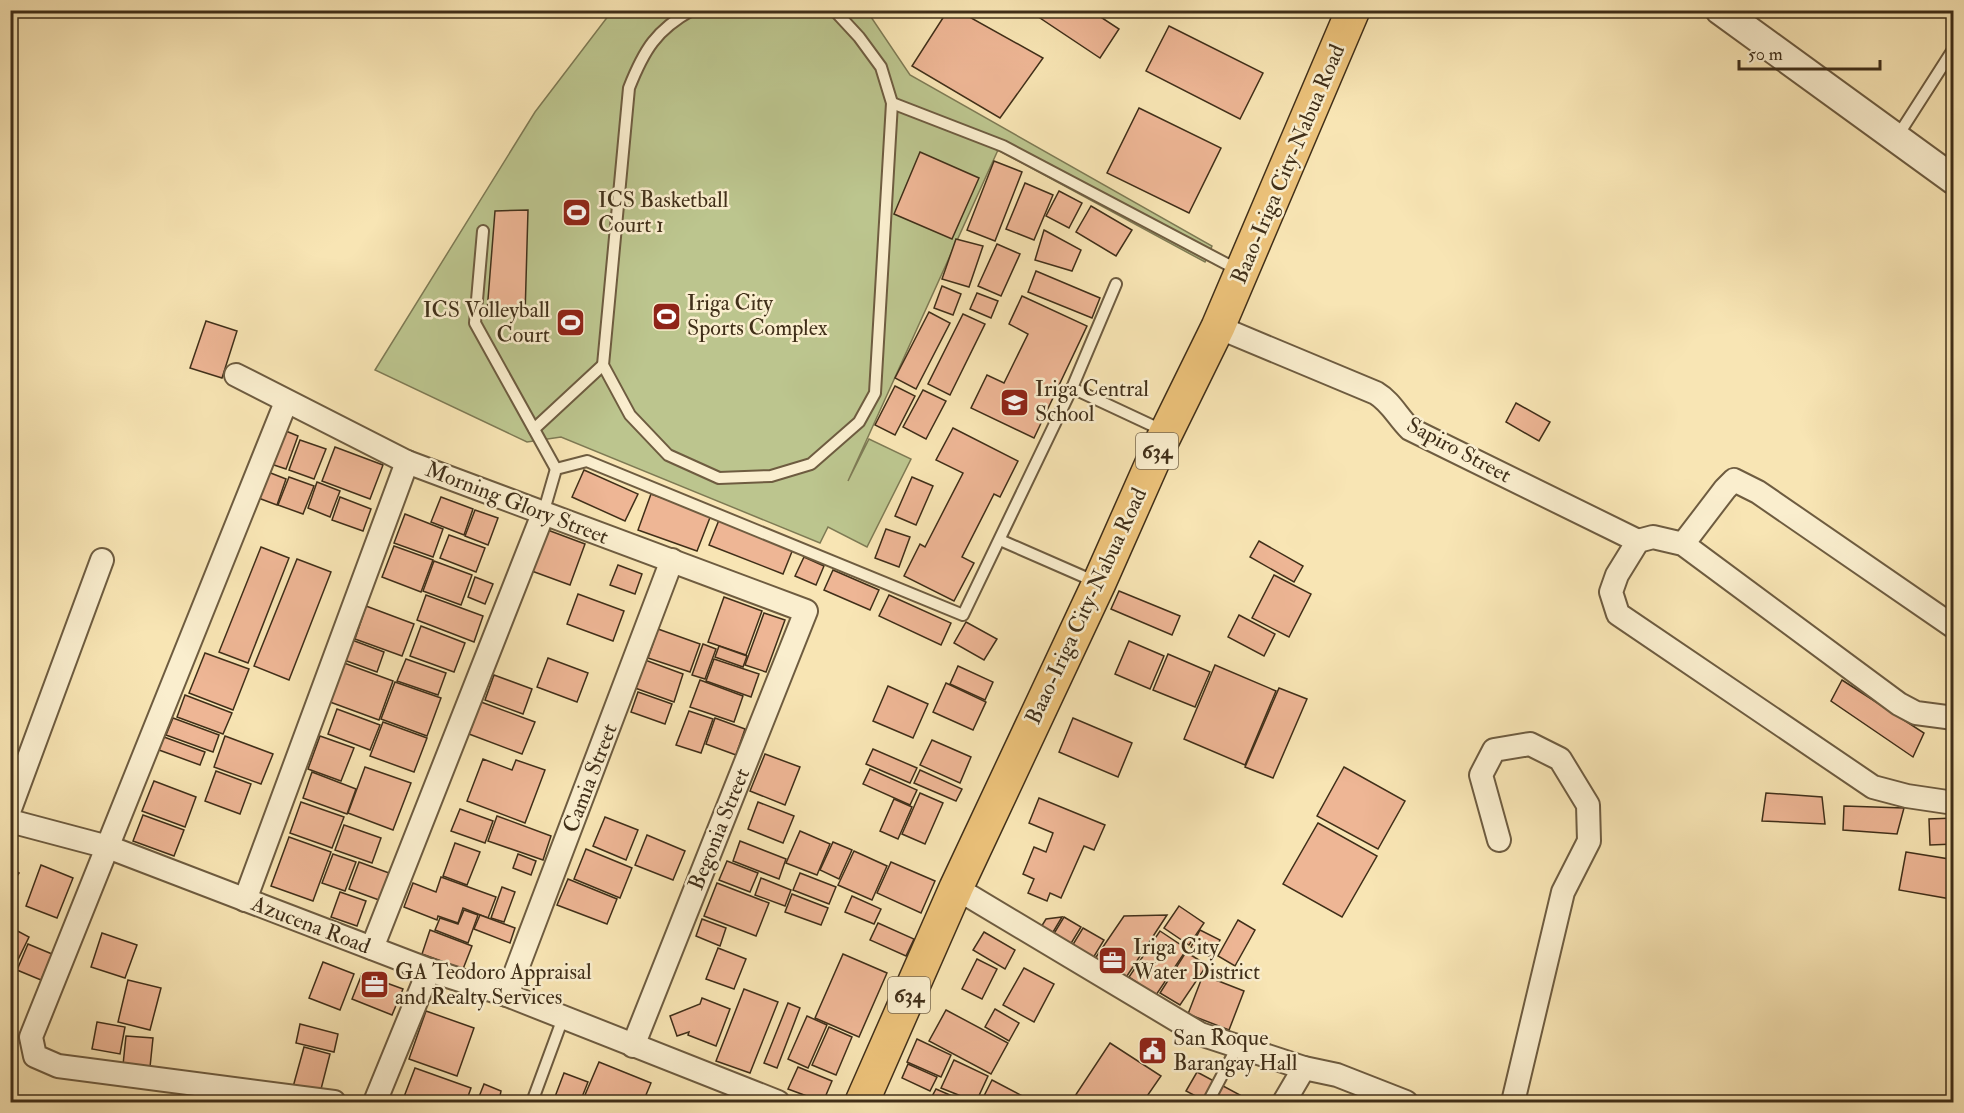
<svg xmlns="http://www.w3.org/2000/svg" width="1964" height="1113" font-family="'IM FELL Double Pica',serif">
	<rect width="100%" height="100%" fill="#f8e5b4"/>
	<filter id="stains"><feTurbulence type="fractalNoise" baseFrequency=".00333" numOctaves="4"/><feColorMatrix values="0 0 0 0 .2 0 0 0 0 .09 0 0 0 0 .02 0 0 0 .5 -.17"/></filter>
	<radialGradient id="worn" r=".72"><stop offset=".6" stop-color="#630" stop-opacity="0"/><stop offset="1" stop-color="#630" stop-opacity=".3"/></radialGradient>
	<polygon fill="#bcc58e" stroke="#7e7a54" stroke-width="1.5" points="612,11 867,11 910,75 1212,246 1205,262 998,150 848,481 869,439 911,459 867,547 828,527 820,543 561,437 527,442 375,370 535,112"/>
	<g fill="#eeb695" stroke="#402f19" stroke-width="1.5">
		<polygon points="948,10 957,10 1043,58 1000,118 912,66"/>
		<polygon points="1028,10 1090,10 1119,29 1100,58"/>
		<polygon points="1169,26 1263,73 1240,119 1146,71"/>
		<polygon points="1139,108 1221,148 1189,213 1107,173"/>
		<polygon points="920,152 979,178 952,239 894,214"/>
		<polygon points="994,161 1022,172 995,241 967,230"/>
		<polygon points="1025,183 1053,195 1034,240 1006,229"/>
		<polygon points="1059,191 1082,203 1069,228 1046,216"/>
		<polygon points="1091,206 1132,230 1116,256 1076,232"/>
		<polygon points="528,210 525,316 487,312 495,211"/>
		<polygon points="1044,230 1081,250 1072,271 1035,260"/>
		<polygon points="956,239 983,246 969,287 942,279"/>
		<polygon points="997,244 1020,254 1001,296 978,286"/>
		<polygon points="1036,271 1100,298 1092,318 1028,292"/>
		<polygon points="942,286 961,294 953,315 934,308"/>
		<polygon points="977,293 998,301 991,318 970,309"/>
		<polygon points="1022,296 1087,326 1034,438 971,408 987,375 1004,383 1028,334 1009,324"/>
		<polygon points="929,312 950,323 916,389 895,378"/>
		<polygon points="963,314 985,324 950,395 928,384"/>
		<polygon points="206,321 237,331 222,378 190,368"/>
		<polygon points="895,386 915,396 895,435 875,425"/>
		<polygon points="923,390 946,401 926,439 903,427"/>
		<polygon points="1516,403 1550,422 1539,441 1506,422"/>
		<polygon points="953,428 1018,461 1000,497 994,494 962,557 974,563 954,601 904,576 920,544 925,547 963,473 936,460"/>
		<polygon points="281,429 298,436 286,469 268,463"/>
		<polygon points="300,440 326,449 314,479 289,470"/>
		<polygon points="335,447 383,465 370,499 322,481"/>
		<polygon points="263,470 286,479 277,505 253,496"/>
		<polygon points="584,470 638,494 625,521 572,497"/>
		<polygon points="289,477 314,486 303,514 278,505"/>
		<polygon points="912,477 933,486 916,525 895,516"/>
		<polygon points="317,482 340,491 330,517 308,508"/>
		<polygon points="651,494 711,515 697,551 638,530"/>
		<polygon points="340,497 371,509 363,531 332,520"/>
		<polygon points="441,497 473,509 464,535 431,522"/>
		<polygon points="475,510 498,518 488,545 465,536"/>
		<polygon points="405,514 443,529 433,557 394,543"/>
		<polygon points="719,520 793,549 783,574 709,545"/>
		<polygon points="545,529 585,544 570,585 529,570"/>
		<polygon points="886,529 910,537 899,567 875,558"/>
		<polygon points="449,535 485,548 476,572 440,558"/>
		<polygon points="1259,541 1303,566 1294,582 1250,557"/>
		<polygon points="394,546 433,560 421,592 382,577"/>
		<polygon points="261,547 289,558 248,663 219,652"/>
		<polygon points="804,557 824,566 816,585 795,576"/>
		<polygon points="297,559 331,572 289,680 254,666"/>
		<polygon points="434,561 472,575 461,605 423,591"/>
		<polygon points="618,565 642,574 635,594 610,585"/>
		<polygon points="833,570 879,590 870,610 824,590"/>
		<polygon points="1274,575 1311,594 1289,637 1252,618"/>
		<polygon points="475,577 493,584 485,604 468,597"/>
		<polygon points="1119,591 1180,616 1172,635 1111,609"/>
		<polygon points="578,594 624,611 613,641 567,624"/>
		<polygon points="426,595 483,616 474,642 417,620"/>
		<polygon points="889,595 951,623 941,645 879,616"/>
		<polygon points="724,597 762,611 746,655 708,642"/>
		<polygon points="366,606 414,624 402,656 355,639"/>
		<polygon points="764,613 785,620 766,672 745,665"/>
		<polygon points="1239,615 1275,634 1264,656 1228,637"/>
		<polygon points="966,622 997,639 984,660 954,643"/>
		<polygon points="421,626 465,643 454,672 410,656"/>
		<polygon points="658,629 700,644 690,672 648,658"/>
		<polygon points="352,640 384,652 377,672 344,660"/>
		<polygon points="1129,641 1164,656 1150,689 1115,674"/>
		<polygon points="703,644 716,649 705,679 692,675"/>
		<polygon points="719,646 747,656 743,667 715,657"/>
		<polygon points="205,653 249,669 233,710 189,693"/>
		<polygon points="1168,654 1210,672 1195,707 1153,690"/>
		<polygon points="548,658 588,673 577,702 537,687"/>
		<polygon points="406,659 446,673 438,695 397,681"/>
		<polygon points="714,659 759,674 751,697 706,681"/>
		<polygon points="645,660 683,674 674,702 635,688"/>
		<polygon points="344,663 393,681 379,720 330,702"/>
		<polygon points="1215,665 1276,691 1245,765 1184,739"/>
		<polygon points="958,666 993,682 985,700 950,684"/>
		<polygon points="494,675 532,689 523,714 485,700"/>
		<polygon points="700,680 743,696 734,722 690,707"/>
		<polygon points="1842,680 1924,733 1913,757 1831,701"/>
		<polygon points="395,682 441,698 427,736 381,719"/>
		<polygon points="946,683 986,702 973,730 933,712"/>
		<polygon points="888,686 928,704 913,738 873,721"/>
		<polygon points="1279,688 1307,699 1273,778 1245,767"/>
		<polygon points="638,692 672,704 665,724 631,712"/>
		<polygon points="185,695 232,713 223,734 177,717"/>
		<polygon points="481,702 535,722 522,754 469,734"/>
		<polygon points="337,709 380,725 370,750 328,734"/>
		<polygon points="689,711 713,719 701,753 676,745"/>
		<polygon points="173,718 219,735 213,752 166,735"/>
		<polygon points="715,718 745,729 736,755 706,744"/>
		<polygon points="1073,718 1132,743 1118,777 1059,752"/>
		<polygon points="383,722 427,738 414,772 370,756"/>
		<polygon points="225,736 273,754 261,784 214,767"/>
		<polygon points="320,736 354,748 341,781 308,769"/>
		<polygon points="164,737 205,752 200,765 159,750"/>
		<polygon points="932,740 971,757 960,783 920,765"/>
		<polygon points="1953,741 1954,741 1954,767 1947,766"/>
		<polygon points="873,749 917,768 910,783 866,764"/>
		<polygon points="765,754 800,767 785,805 750,791"/>
		<polygon points="483,759 512,770 516,760 545,770 525,823 467,801"/>
		<polygon points="365,767 411,783 393,830 348,813"/>
		<polygon points="1344,767 1405,801 1378,849 1317,816"/>
		<polygon points="870,769 917,790 910,805 863,784"/>
		<polygon points="920,770 962,789 956,801 914,783"/>
		<polygon points="216,771 251,784 240,814 205,801"/>
		<polygon points="312,772 356,789 347,814 303,798"/>
		<polygon points="154,781 196,797 185,827 142,811"/>
		<polygon points="920,793 943,803 925,844 902,834"/>
		<polygon points="1766,793 1822,797 1825,824 1762,821"/>
		<polygon points="1039,798 1105,825 1094,850 1084,846 1061,898 1050,893 1047,901 1028,893 1034,879 1023,874 1034,847 1046,852 1053,833 1029,823"/>
		<polygon points="894,799 912,807 898,839 880,831"/>
		<polygon points="301,802 344,817 332,848 290,833"/>
		<polygon points="758,802 794,816 783,843 748,829"/>
		<polygon points="1844,806 1904,808 1897,834 1843,830"/>
		<polygon points="460,809 493,821 485,843 451,831"/>
		<polygon points="143,815 184,830 174,856 133,841"/>
		<polygon points="497,816 551,836 543,860 488,841"/>
		<polygon points="605,817 638,830 626,860 593,846"/>
		<polygon points="1954,818 1954,844 1930,845 1929,819"/>
		<polygon points="1318,823 1377,856 1342,917 1283,884"/>
		<polygon points="344,825 381,838 372,863 335,850"/>
		<polygon points="800,831 830,844 817,875 786,863"/>
		<polygon points="647,835 685,851 673,880 635,865"/>
		<polygon points="289,837 331,852 313,901 271,886"/>
		<polygon points="740,841 786,859 779,879 733,861"/>
		<polygon points="833,842 852,850 839,879 820,870"/>
		<polygon points="455,843 480,852 467,885 443,876"/>
		<polygon points="586,849 632,868 620,898 574,879"/>
		<polygon points="854,851 887,866 872,900 838,885"/>
		<polygon points="1906,852 1949,859 1951,899 1899,890"/>
		<polygon points="333,854 356,862 345,891 322,883"/>
		<polygon points="518,854 536,861 531,875 513,868"/>
		<polygon points="727,861 758,873 750,892 719,880"/>
		<polygon points="359,862 389,873 379,900 349,889"/>
		<polygon points="891,862 935,881 921,913 877,893"/>
		<polygon points="41,865 73,878 57,918 26,906"/>
		<polygon points="10,868 19,873 10,887"/>
		<polygon points="800,873 836,887 829,904 793,890"/>
		<polygon points="441,877 496,897 488,918 463,908 458,923 438,916 437,920 404,907 413,883 436,892"/>
		<polygon points="761,878 791,890 785,906 755,895"/>
		<polygon points="568,879 617,899 607,924 557,905"/>
		<polygon points="717,883 769,903 756,936 704,916"/>
		<polygon points="502,887 515,892 504,922 491,918"/>
		<polygon points="340,892 366,901 357,926 331,917"/>
		<polygon points="792,894 828,908 821,925 785,912"/>
		<polygon points="852,896 881,909 874,924 845,912"/>
		<polygon points="1179,906 1204,923 1189,945 1164,928"/>
		<polygon points="464,910 478,915 468,943 435,930 440,918 458,924"/>
		<polygon points="480,915 515,928 510,943 474,929"/>
		<polygon points="1167,915 1125,979 1094,960 1124,916"/>
		<polygon points="1062,917 1049,939 1038,932 1046,919"/>
		<polygon points="1064,917 1081,927 1067,950 1050,940"/>
		<polygon points="702,919 726,928 720,946 696,936"/>
		<polygon points="1238,920 1255,930 1235,966 1218,956"/>
		<polygon points="878,923 914,939 906,956 870,940"/>
		<polygon points="10,927 29,937 12,972 10,972"/>
		<polygon points="1083,928 1104,940 1090,963 1069,951"/>
		<polygon points="430,930 472,946 463,969 422,954"/>
		<polygon points="1200,930 1220,940 1211,957 1191,947"/>
		<polygon points="1160,931 1187,949 1156,995 1129,977"/>
		<polygon points="984,932 1015,950 1005,969 973,950"/>
		<polygon points="102,933 137,945 125,978 91,967"/>
		<polygon points="28,944 52,954 41,980 17,970"/>
		<polygon points="718,948 746,959 734,989 706,979"/>
		<polygon points="1186,952 1207,965 1180,1005 1160,993"/>
		<polygon points="843,954 887,973 859,1037 815,1018"/>
		<polygon points="977,959 997,969 982,999 962,989"/>
		<polygon points="323,962 354,974 340,1010 309,998"/>
		<polygon points="1024,968 1054,984 1034,1022 1003,1005"/>
		<polygon points="362,974 403,989 392,1015 352,999"/>
		<polygon points="1203,975 1244,991 1229,1030 1188,1014"/>
		<polygon points="128,980 161,988 150,1030 118,1022"/>
		<polygon points="744,989 778,1002 750,1073 716,1061"/>
		<polygon points="702,998 730,1009 716,1046 688,1035 689,1032 677,1036 670,1016 700,1004"/>
		<polygon points="788,1003 800,1008 777,1068 764,1063"/>
		<polygon points="995,1009 1019,1023 1009,1041 985,1027"/>
		<polygon points="946,1010 1008,1043 991,1074 929,1041"/>
		<polygon points="426,1011 474,1028 457,1076 409,1059"/>
		<polygon points="807,1016 827,1025 808,1068 788,1059"/>
		<polygon points="97,1022 125,1027 120,1054 92,1049"/>
		<polygon points="300,1024 338,1034 334,1052 296,1043"/>
		<polygon points="829,1027 852,1037 836,1075 812,1065"/>
		<polygon points="126,1036 153,1038 150,1067 123,1065"/>
		<polygon points="917,1039 951,1055 941,1077 907,1062"/>
		<polygon points="1110,1043 1161,1076 1143,1102 1071,1102"/>
		<polygon points="304,1047 330,1054 320,1093 293,1087"/>
		<polygon points="954,1060 988,1076 976,1102 941,1088"/>
		<polygon points="599,1062 651,1083 643,1102 582,1102"/>
		<polygon points="908,1064 937,1077 930,1091 902,1078"/>
		<polygon points="798,1067 832,1081 823,1102 788,1089"/>
		<polygon points="415,1068 471,1088 466,1102 402,1102"/>
		<polygon points="1197,1072 1240,1095 1236,1102 1207,1102 1186,1091"/>
		<polygon points="564,1073 588,1082 580,1102 553,1102"/>
		<polygon points="992,1080 1028,1099 1026,1102 997,1102 984,1096"/>
		<polygon points="484,1084 501,1091 500,1096 514,1102 477,1102"/>
		<polygon points="936,1089 966,1102 929,1102"/>
	</g>
	<g fill="none" stroke-linecap="round" stroke-linejoin="round">
		<defs>
			<g id="service">
				<path d="M 692,10 C 656,30 644,50 629,88 L 603,365 L 630,415 L 668,455 L 719,478 L 771,476 L 811,464 L 859,422 L 875,393 L 892,103 L 881,67 L 859,37 L 834,10"/>
				<polyline points="892,103 1003,146 1240,271"/>
				<polyline points="1897,137 1954,48"/>
				<polyline points="483,231 475,323 556,469"/>
				<polyline points="1072,388 1164,431"/>
				<polyline points="534,429 603,365"/>
				<polyline points="543,514 556,469 587,461 963,615 1072,388 1116,284"/>
				<polyline points="1000,540 1096,582"/>
				<polyline points="532,1102 563,1018"/>
				<polyline points="1208,1102 1237,1047"/>
			</g>
			<g id="minor">
				<path d="M 1218,327 L 1376,393 C 1391,402 1397,416 1410,429 L 1638,541"/>
				<polyline points="236,375 407,462 806,611 633,1046"/>
				<polyline points="286,402 31,1037 35,1056 58,1066 334,1102"/>
				<polyline points="1683,544 1725,489 1734,480 1758,492 1954,627"/>
				<polyline points="1954,718 1916,713 1899,704 1683,544 1653,537 1638,541 1617,575 1611,592 1618,614 1873,787 1907,796 1954,803"/>
				<polyline points="10,809 102,560"/>
				<polyline points="10,821 108,847 429,970 507,995 778,1102"/>
				<polyline points="1499,840 1481,775 1494,750 1530,744 1560,759 1588,805 1589,841 1563,892 1513,1102"/>
				<polyline points="956,888 1200,1034 1304,1068 1337,1075 1406,1102"/>
				<polyline points="245,900 407,462"/>
				<polyline points="372,948 543,514"/>
				<polyline points="507,995 672,560"/>
				<polyline points="375,1102 429,970"/>
				<polyline points="1284,1102 1304,1068"/>
			</g>
			<polyline id="tertiary" points="1720,10 1954,180"/>
			<polyline id="primary" points="862,1102 956,888 1099,583 1161,443 1218,327 1353,10"/>
		</defs>
		<use href="#service" stroke="#6e5c40" stroke-width="14"/>
		<use href="#minor" stroke="#6e5c40" stroke-width="26"/>
		<use href="#tertiary" stroke="#6e5c40" stroke-width="32"/>
		<use href="#primary" stroke="#402f19" stroke-width="36"/>
		<use href="#service" stroke="#faeece" stroke-width="10"/>
		<use href="#minor" stroke="#faeece" stroke-width="22"/>
		<use href="#tertiary" stroke="#faeece" stroke-width="28"/>
		<use href="#primary" stroke="#ecc27a" stroke-width="33"/>
	</g>
	<defs>
		<symbol id="stadium-square" viewBox="-11 -11 22 22"><rect x="-9" y="-9" width="18" height="18" rx="4" fill="#8f2418" stroke="#faeece"/><path d="M0-5a6.5 5 0 1 0 0 10a6.5 5 0 1 0 0-10ZM-3.5-1.8h7v3.6h-7Z" fill="#fff"/></symbol>
		<symbol id="school-square" viewBox="-11 -11 22 22"><rect x="-9" y="-9" width="18" height="18" rx="4" fill="#8f2418" stroke="#faeece"/><path d="M0-5L7-2L0 1L-7-2ZM-4 1L0 2.5L4 1V4Q0 6-4 4Z" fill="#fff"/></symbol>
		<symbol id="office-square" viewBox="-11 -11 22 22"><rect x="-9" y="-9" width="18" height="18" rx="4" fill="#8f2418" stroke="#faeece"/><path d="M-6-3h4V-5.5h4V-3h4V5H-6ZM-1-4.5V-3h2v-1.5ZM-6 0V1H6V0Z" fill="#fff"/></symbol>
		<symbol id="civic-square" viewBox="-11 -11 22 22"><rect x="-9" y="-9" width="18" height="18" rx="4" fill="#8f2418" stroke="#faeece"/><path d="M-.6-6.5H3V-4.5H.6V-3L4-1V1h2V6H-6V1h2V-1L-.6-3ZM-1.2 2.5V6h2.4V2.5Z" fill="#fff"/></symbol>
	</defs>
	<g fill-rule="evenodd">
		<use href="#stadium-square" x="560" y="196" width="33" height="33"/>
		<use href="#stadium-square" x="650" y="300" width="33" height="33"/>
		<use href="#stadium-square" x="554" y="306" width="33" height="33"/>
		<use href="#school-square" x="998" y="386" width="33" height="33"/>
		<use href="#office-square" x="1096" y="944" width="33" height="33"/>
		<use href="#office-square" x="358" y="968" width="33" height="33"/>
		<use href="#civic-square" x="1136" y="1034" width="33" height="33"/>
	</g>
	<g text-anchor="middle" dominant-baseline="central" stroke-width="5" stroke-linejoin="round" paint-order="stroke">
		<g fill="#faeece" stroke="#78684f" stroke-width="1.5">
			<rect x="1136" y="433" width="42" height="36" rx="4.5"/>
			<rect x="888" y="977" width="42" height="36" rx="4.5"/>
		</g>
		<g font-size="21" font-weight="bold" fill="#402f19">
			<text x="1157" y="451">634</text>
			<text x="909" y="995">634</text>
		</g>
		<g font-size="22" fill="#402f19" stroke="#faeece">
			<text transform="translate(1288 164) rotate(-67)">Baao-Iriga City-Nabua Road</text>
			<text transform="translate(1459 450) rotate(28)">Sapiro Street</text>
			<text transform="translate(517 503) rotate(21)">Morning Glory Street</text>
			<text transform="translate(1086 606) rotate(-65)">Baao-Iriga City-Nabua Road</text>
			<text transform="translate(590 778) rotate(-69)">Camia Street</text>
			<text transform="translate(719 829) rotate(-68)">Begonia Street</text>
			<text transform="translate(311 925) rotate(21)">Azucena Road</text>
		</g>
		<g font-size="22" fill="#402f19" stroke="#faeece" text-anchor="start">
			<text x="598" y="200">ICS Basketball<tspan x="598" dy="25">Court 1</tspan></text>
			<text x="687" y="303">Iriga City<tspan x="687" dy="25">Sports Complex</tspan></text>
			<text x="550" y="310" text-anchor="end">ICS Volleyball<tspan x="550" dy="25">Court</tspan></text>
			<text x="1035" y="389">Iriga Central<tspan x="1035" dy="25">School</tspan></text>
			<text x="1133" y="947">Iriga City<tspan x="1133" dy="25">Water District</tspan></text>
			<text x="395" y="972">GA Teodoro Appraisal<tspan x="395" dy="25">and Realty Services</tspan></text>
			<text x="1173" y="1038">San Roque<tspan x="1173" dy="25">Barangay Hall</tspan></text>
		</g>
	</g>
	<rect width="1964" height="1113" fill="none" stroke="#f8e5b4" stroke-width="36"/>
	<rect x="12" y="12" width="1940" height="1089" fill="none" stroke="#402f19" stroke-width="3"/>
	<rect x="18" y="18" width="1928" height="1077" fill="none" stroke="#402f19" stroke-width="1.5"/>
	<path d="M1739 60v9h141v-9" fill="none" stroke="#402f19" stroke-width="3"/>
	<text x="1748" y="60" font-size="18" fill="#402f19" stroke="#faeece" stroke-width="4.5" paint-order="stroke">50 m</text>
	<rect width="100%" height="100%" filter="url(#stains)"/>
	<rect width="100%" height="100%" fill="url(#worn)"/>
</svg>
